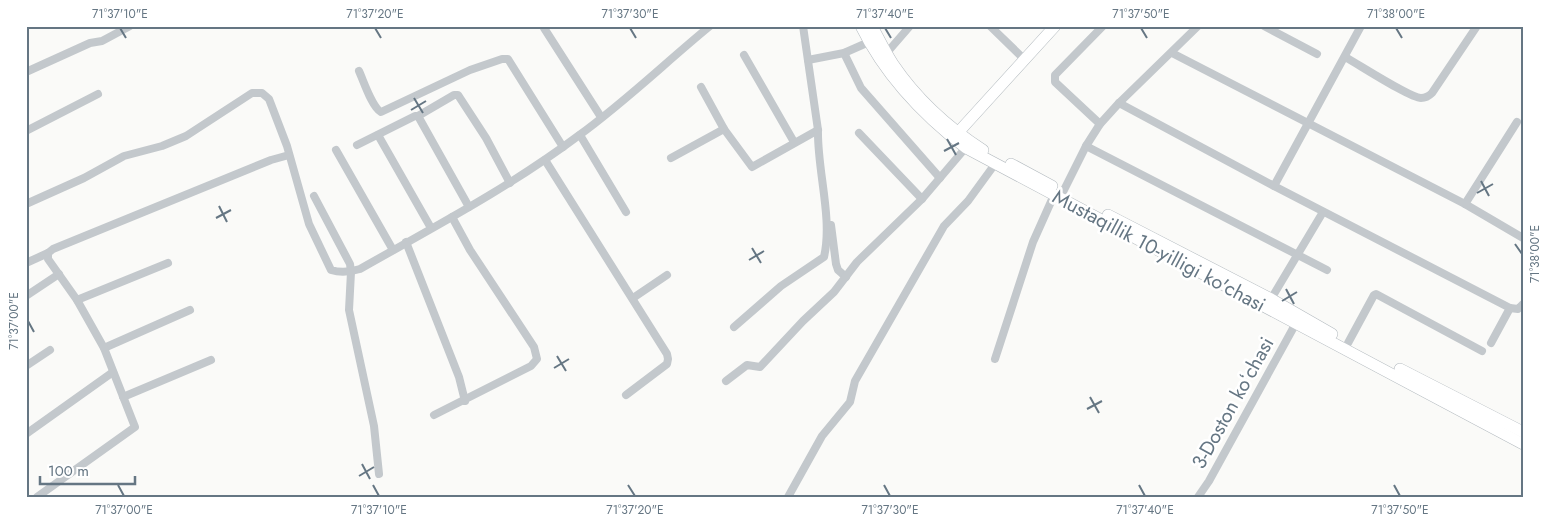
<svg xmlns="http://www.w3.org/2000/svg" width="1549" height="523" font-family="Jost,sans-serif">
	<rect width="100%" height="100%" fill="#fafaf8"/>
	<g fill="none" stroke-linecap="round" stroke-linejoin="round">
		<defs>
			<g id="secondary">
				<path d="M 861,26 C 885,75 923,115 966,148 L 1523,444"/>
				<path d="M 872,26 C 879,39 885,52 893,64 C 916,98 949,128 983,150"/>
				<polyline points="954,137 1055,26"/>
				<polyline points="1011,164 1052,186"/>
				<polyline points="1108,215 1271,299 1332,334"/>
				<polyline points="1400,369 1523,432"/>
			</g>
		</defs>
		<use href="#secondary" stroke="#b3babf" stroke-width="12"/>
		<g stroke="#c3c8cc" stroke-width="8">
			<polyline points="990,26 1025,60"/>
			<polyline points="1264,26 1317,54"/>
			<polyline points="544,28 601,117"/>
			<polyline points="844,53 861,88 940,178"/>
			<polyline points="1172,53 1465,204 1523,238"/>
			<polyline points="744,55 794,142"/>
			<polyline points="884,56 910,26"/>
			<path d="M 1345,57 C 1358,64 1410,98 1421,98 C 1426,98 1429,96 1432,93 L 1477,26"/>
			<polyline points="808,60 844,53 869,42"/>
			<path d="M 359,71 C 364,82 372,107 381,112 L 470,70 L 502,59 L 508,59 L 563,147"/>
			<polyline points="26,72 90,43 102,41 130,26"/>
			<polyline points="701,87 724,129 752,167 818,130"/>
			<polyline points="1119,103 1274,186 1510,308 1491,343"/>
			<polyline points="418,116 454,95 458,95 486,138 510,183"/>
			<polyline points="1100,124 1055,82 1055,75 1103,26"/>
			<polyline points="26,131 98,94"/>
			<polyline points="859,133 922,199"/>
			<polyline points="378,135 431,228"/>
			<polyline points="580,135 626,212"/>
			<polyline points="357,145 415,116 418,116 469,207"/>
			<polyline points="1086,146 1327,270"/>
			<polyline points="336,150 393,250"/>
			<polyline points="671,158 724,129"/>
			<polyline points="545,160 667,354 668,359 667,364 626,395"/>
			<polyline points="1274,186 1361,26"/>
			<polyline points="1063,192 1086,146 1100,124 1119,103 1198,26"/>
			<polyline points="314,196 350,264 351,272 349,310 374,426 379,474"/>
			<path d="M 26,204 L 84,178 L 124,156 L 162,146 L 186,136 L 252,93 L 262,93 L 269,99 L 287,146 L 309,224 L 331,270 C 341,273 350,272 360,269 C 434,227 510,187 578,136 C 625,102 666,62 710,26"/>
			<polyline points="1465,204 1517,122"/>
			<polyline points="831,225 836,264 838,270 846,277"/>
			<polyline points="406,242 459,377 465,401"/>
			<polyline points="26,263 48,253"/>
			<polyline points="26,296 59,274"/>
			<polyline points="633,298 667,275"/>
			<polyline points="1271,299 1323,212"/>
			<polyline points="77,300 168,263"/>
			<polyline points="1510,308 1518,309 1523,304"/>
			<path d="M 734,327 L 781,286 L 824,257 C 833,218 817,170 818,130 L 803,26"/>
			<polyline points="1348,343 1374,295 1376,294 1482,351"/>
			<polyline points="104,348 190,310"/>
			<polyline points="995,359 1033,242 1054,195"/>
			<polyline points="26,366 50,350"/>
			<polyline points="726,381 747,365 760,367 803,321 834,292 857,262 922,199 968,145"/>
			<polyline points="123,397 211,360"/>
			<polyline points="434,415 531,366 537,359 534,347 470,250 452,217"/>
			<polyline points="26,434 113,372"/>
			<polyline points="37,497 135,427 104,348 77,300 48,259 48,253 53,249 271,160 289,155"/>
			<polyline points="788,497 822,436 850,402 855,381 944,226 968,201 995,164"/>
			<polyline points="1198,497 1209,481 1296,323"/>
		</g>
		<use href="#secondary" stroke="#fff" stroke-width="11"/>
	</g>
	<path fill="none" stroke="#657683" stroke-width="2" d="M 120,28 L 126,38M 375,28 L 381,38M 630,28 L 636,38M 885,28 L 891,38M 1141,28 L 1147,38M 1396,28 L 1402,38M 414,98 L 423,113M 411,110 L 426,101M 947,139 L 956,155M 944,151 L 959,143M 1481,181 L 1489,196M 1477,193 L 1493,184M 219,206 L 227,222M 216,218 L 231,210M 1515,244 L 1522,254M 752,248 L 761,263M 749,260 L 764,251M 1286,289 L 1294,304M 1282,301 L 1297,292M 28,321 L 34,332M 557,356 L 566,371M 554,368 L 569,359M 1090,397 L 1099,413M 1087,409 L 1102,401M 362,464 L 370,479M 359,476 L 374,467M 118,485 L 124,496M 373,485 L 379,496M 628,485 L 635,496M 884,485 L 890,496M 1139,485 L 1145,496M 1394,485 L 1400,496"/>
	<g text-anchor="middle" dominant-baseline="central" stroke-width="5" stroke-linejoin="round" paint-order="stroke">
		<g font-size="20" fill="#657683" stroke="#fff">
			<text transform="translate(1159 251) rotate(28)">Mustaqillik 10-yilligi ko'chasi</text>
			<text transform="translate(1233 403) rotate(-61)">3-Doston koʻchasi</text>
		</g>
	</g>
	<rect width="1549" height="523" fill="none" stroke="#ffffff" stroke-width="55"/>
	<path d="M40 476v8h95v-8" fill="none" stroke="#657683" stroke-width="2.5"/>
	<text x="48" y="476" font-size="15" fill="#657683" stroke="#ffffff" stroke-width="4" paint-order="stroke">100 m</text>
	<rect x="28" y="28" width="1494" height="468" fill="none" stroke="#657683" stroke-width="2"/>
	<g font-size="12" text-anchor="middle" fill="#657683">
		<text x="120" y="18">71°37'10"E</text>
		<text x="375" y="18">71°37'20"E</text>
		<text x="630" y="18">71°37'30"E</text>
		<text x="885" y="18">71°37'40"E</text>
		<text x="1141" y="18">71°37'50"E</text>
		<text x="1396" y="18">71°38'00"E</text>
		<text transform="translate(1535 254) rotate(-90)" y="4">71°38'00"E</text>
		<text transform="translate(14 321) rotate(-90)" y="4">71°37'00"E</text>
		<text x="124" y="514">71°37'00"E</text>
		<text x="379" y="514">71°37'10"E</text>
		<text x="635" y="514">71°37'20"E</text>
		<text x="890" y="514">71°37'30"E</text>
		<text x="1145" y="514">71°37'40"E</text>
		<text x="1400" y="514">71°37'50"E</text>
	</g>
</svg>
